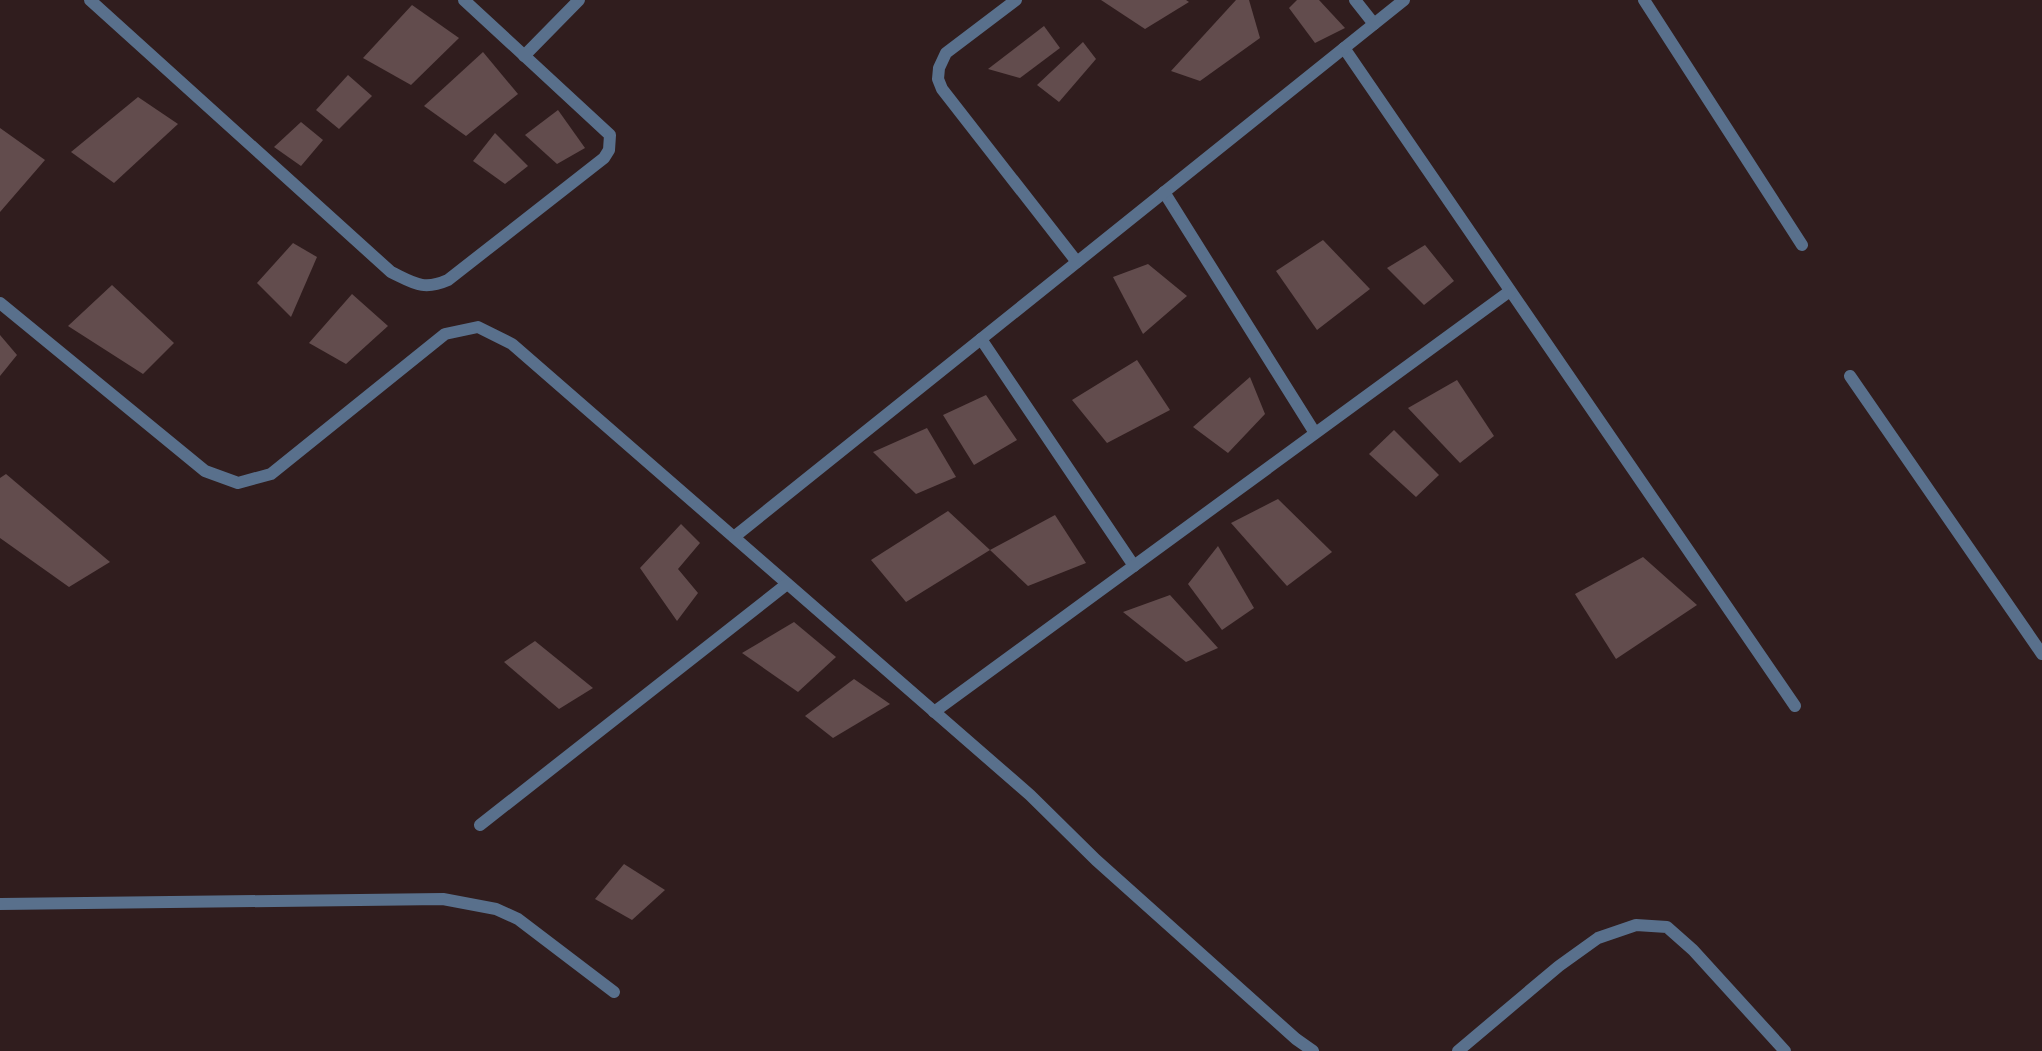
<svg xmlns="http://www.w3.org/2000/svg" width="2042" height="1051" font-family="Figtree,sans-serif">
	<rect width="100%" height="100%" fill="#301d1e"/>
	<g fill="#624c4d">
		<polygon points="1101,0 1186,0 1189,2 1145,29"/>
		<polygon points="1236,0 1249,0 1260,38 1200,81 1171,71"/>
		<polygon points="1297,0 1319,0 1345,28 1315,43 1289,8"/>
		<polygon points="412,5 459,38 411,85 363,58"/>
		<polygon points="1044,26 1060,48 1020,78 988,69"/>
		<polygon points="1083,42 1096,59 1059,102 1037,85"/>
		<polygon points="483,52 518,94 466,136 424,106"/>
		<polygon points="348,75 372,96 339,129 316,110"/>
		<polygon points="138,97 178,124 114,183 71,152"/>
		<polygon points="558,110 585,148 557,164 525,135"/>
		<polygon points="301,122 323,140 301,166 274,147"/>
		<polygon points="0,128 45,160 0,212"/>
		<polygon points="495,133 528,166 505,184 473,161"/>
		<polygon points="1323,240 1370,289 1317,330 1276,271"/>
		<polygon points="293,243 317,257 291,317 257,283"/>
		<polygon points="1425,245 1454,281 1424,305 1387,268"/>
		<polygon points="1148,264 1187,296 1143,334 1113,277"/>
		<polygon points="112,285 174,343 143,374 68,326"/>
		<polygon points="352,294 388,326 346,364 309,343"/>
		<polygon points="0,335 17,355 0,376"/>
		<polygon points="1137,360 1170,410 1107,443 1072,400"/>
		<polygon points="1250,377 1265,414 1228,453 1193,427"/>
		<polygon points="1457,380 1494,436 1460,463 1408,408"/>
		<polygon points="986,395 1017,440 974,465 943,415"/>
		<polygon points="927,428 956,477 916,494 873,452"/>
		<polygon points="1394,430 1439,475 1416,497 1369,454"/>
		<polygon points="6,474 110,562 69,587 0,538 0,478"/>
		<polygon points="1278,499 1332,552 1287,586 1231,523"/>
		<polygon points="948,511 990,550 906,602 871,560"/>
		<polygon points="1055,515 1086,563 1028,586 990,550"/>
		<polygon points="681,524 700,543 678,569 698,593 677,621 640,568"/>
		<polygon points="1218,546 1254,608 1222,630 1188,584"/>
		<polygon points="1643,557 1697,605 1616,659 1575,594"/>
		<polygon points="1170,595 1218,648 1186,662 1123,612"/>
		<polygon points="794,622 836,657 798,692 742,653"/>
		<polygon points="535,641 593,688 559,709 504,662"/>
		<polygon points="854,679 890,704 833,738 805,716"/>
		<polygon points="624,864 665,890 632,920 595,899"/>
	</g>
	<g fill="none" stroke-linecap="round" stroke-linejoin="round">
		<g stroke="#59708c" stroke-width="12">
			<path d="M 90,0 L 391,272 C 414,283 423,291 448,280 L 604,158 L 609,150 L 610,135 L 464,0"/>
			<polyline points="1016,0 946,53 939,68 938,79 942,89 1077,262"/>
			<polyline points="1355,0 1374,24"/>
			<polyline points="1644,0 1802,245"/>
			<polyline points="1344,48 1795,706"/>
			<polyline points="524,56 579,0"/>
			<polyline points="1164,192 1315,433"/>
			<polyline points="0,303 205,471 238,483 271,474 445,334 478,327 512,344 1030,795 1096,860 1296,1039 1313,1051"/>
			<polyline points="981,339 1134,566"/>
			<polyline points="1850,376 2042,654"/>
			<polyline points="734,537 1404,0"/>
			<polyline points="934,712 1510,291"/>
			<polyline points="480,825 787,584"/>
			<polyline points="0,904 443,899 496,909 518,919 614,992"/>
			<polyline points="1458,1051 1559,966 1598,938 1636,925 1667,927 1693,950 1785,1051"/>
		</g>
	</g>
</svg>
